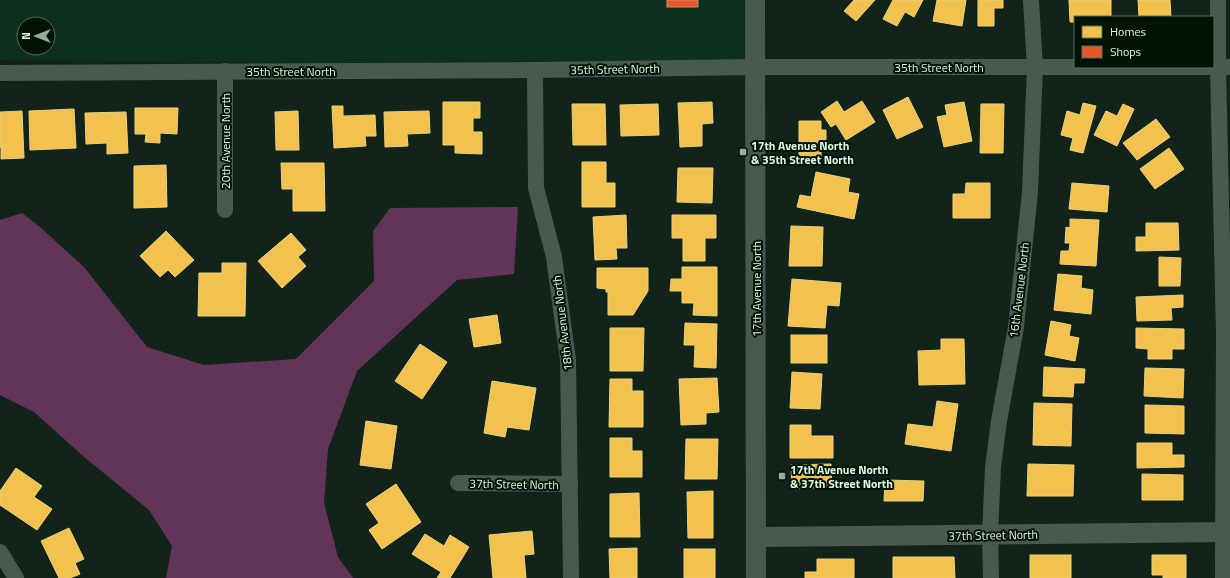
<svg xmlns="http://www.w3.org/2000/svg" width="1230" height="578" font-family="'Titillium Web',sans-serif">
	<rect width="100%" height="100%" fill="#12241a"/>
	<path fill="#0c301d" fill-rule="evenodd" d="M 0,0 L 746,0 L 747,60 L 314,63 L 0,60 ZM 24,24 L 48,24 L 48,48 L 24,48 Z"/>
	<polygon fill="#613458" points="518,207 514,274 457,280 357,371 328,449 324,503 338,557 353,578 166,578 172,546 149,510 83,456 34,412 0,395 0,220 22,213 40,227 84,267 147,347 204,365 296,359 374,281 373,231 390,208"/>
	<g fill="#f2c14e" stroke="#ead27b">
		<polygon points="854,0 875,0 856,21 844,11"/>
		<polygon points="893,0 923,0 914,17 905,12 897,26 883,19"/>
		<polygon points="937,0 966,0 962,26 933,21"/>
		<polygon points="978,0 1003,0 1003,8 994,8 994,26 978,26"/>
		<polygon points="1069,0 1111,0 1111,17 1075,17 1075,22 1070,22"/>
		<polygon points="1138,0 1170,0 1171,17 1139,17"/>
		<polygon points="908,97 923,127 897,139 883,110"/>
		<polygon points="837,101 844,112 862,101 875,122 846,140 836,124 831,127 821,112"/>
		<polygon points="443,102 480,102 480,118 473,118 473,132 482,132 482,154 455,153 455,145 443,145"/>
		<polygon points="712,102 713,123 702,124 702,146 680,147 678,103"/>
		<polygon points="964,102 972,141 944,147 937,117 947,115 945,105"/>
		<polygon points="1083,103 1096,106 1083,153 1070,150 1073,138 1061,135 1067,111 1080,115"/>
		<polygon points="572,104 605,104 606,145 573,145"/>
		<polygon points="658,104 659,135 621,136 620,105"/>
		<polygon points="981,104 1004,104 1003,153 980,153"/>
		<polygon points="1123,104 1134,109 1117,146 1094,135 1106,111 1117,116"/>
		<polygon points="332,106 343,106 343,116 375,115 376,136 365,136 366,146 334,148"/>
		<polygon points="135,108 178,108 177,134 160,133 160,143 145,142 146,134 135,134"/>
		<polygon points="74,109 76,148 30,150 29,111"/>
		<polygon points="22,111 24,158 1,159 1,147 0,147 0,112"/>
		<polygon points="298,111 299,150 276,150 275,112"/>
		<polygon points="429,111 430,133 407,134 408,146 385,147 384,112"/>
		<polygon points="126,112 128,153 107,154 107,143 86,144 85,113"/>
		<polygon points="1156,119 1170,137 1137,160 1123,143"/>
		<polygon points="799,121 821,121 821,130 826,130 826,149 821,149 821,160 799,160"/>
		<polygon points="1169,148 1184,169 1155,189 1140,169"/>
		<polygon points="582,162 606,162 606,183 615,183 615,207 582,207"/>
		<polygon points="281,163 324,163 325,211 293,211 293,189 282,189"/>
		<polygon points="166,165 167,207 134,208 134,166"/>
		<polygon points="678,168 713,168 712,203 677,202"/>
		<polygon points="816,172 850,179 848,192 859,194 854,219 797,207 800,195 811,197"/>
		<polygon points="966,183 990,183 990,218 953,218 953,194 965,194"/>
		<polygon points="1072,183 1109,186 1107,212 1069,209"/>
		<polygon points="626,215 627,248 616,248 617,259 595,260 593,217"/>
		<polygon points="672,215 716,215 716,238 705,238 705,261 683,261 683,238 672,238"/>
		<polygon points="1070,219 1099,220 1096,266 1060,264 1061,251 1069,251 1070,243 1065,243 1066,227 1070,228"/>
		<polygon points="1146,223 1178,223 1179,250 1136,251 1136,237 1146,237"/>
		<polygon points="791,226 823,227 822,266 789,266"/>
		<polygon points="166,231 194,260 175,277 168,270 160,277 140,256"/>
		<polygon points="291,233 306,250 298,257 306,266 282,288 258,261"/>
		<polygon points="1159,257 1181,258 1180,286 1159,286"/>
		<polygon points="222,263 246,263 245,316 198,316 199,273 222,273"/>
		<polygon points="682,267 717,267 717,316 693,315 694,303 682,303 682,291 670,291 671,279 682,279"/>
		<polygon points="597,268 648,268 648,291 633,315 608,315 608,292 606,292 606,289 597,288"/>
		<polygon points="1058,274 1082,276 1081,288 1093,290 1091,314 1054,310"/>
		<polygon points="792,279 841,283 839,306 827,305 825,328 788,326"/>
		<polygon points="1183,295 1183,307 1171,308 1172,320 1137,321 1136,297"/>
		<polygon points="497,315 501,343 474,347 469,319"/>
		<polygon points="1051,321 1071,325 1069,336 1079,338 1075,361 1045,355"/>
		<polygon points="685,323 717,324 716,368 694,367 695,345 684,345"/>
		<polygon points="610,328 644,328 643,371 610,371"/>
		<polygon points="1136,328 1184,329 1184,349 1172,349 1172,359 1148,359 1148,349 1136,348"/>
		<rect x="791" y="335" width="36" height="28"/>
		<polygon points="941,339 964,339 965,384 919,385 918,351 941,350"/>
		<polygon points="420,344 447,362 422,399 395,381"/>
		<polygon points="1044,367 1085,369 1084,383 1074,383 1073,397 1043,396"/>
		<polygon points="1145,368 1184,369 1183,398 1144,396"/>
		<polygon points="792,372 822,374 820,409 790,408"/>
		<polygon points="717,378 719,412 706,413 706,424 681,425 679,379"/>
		<polygon points="610,379 632,379 632,391 643,391 643,427 609,427"/>
		<polygon points="492,381 536,388 529,430 507,427 505,437 484,433"/>
		<polygon points="937,401 958,404 951,451 905,444 908,424 933,427"/>
		<polygon points="1034,403 1072,404 1071,446 1033,445"/>
		<polygon points="1145,405 1184,406 1184,434 1145,433"/>
		<polygon points="366,421 397,426 391,469 360,465"/>
		<polygon points="790,425 811,425 811,436 833,436 833,458 790,458"/>
		<polygon points="610,438 632,438 632,451 642,451 642,477 610,477"/>
		<polygon points="686,439 718,439 717,479 685,479"/>
		<polygon points="1137,443 1172,443 1172,455 1184,455 1184,467 1137,468"/>
		<polygon points="831,464 832,487 792,489 791,465"/>
		<polygon points="1028,464 1074,465 1073,496 1027,496"/>
		<polygon points="16,468 42,486 34,497 52,509 37,530 0,505 0,491"/>
		<polygon points="1142,474 1183,475 1183,500 1142,500"/>
		<polygon points="885,480 924,481 923,501 884,501"/>
		<polygon points="396,484 421,522 382,549 369,530 379,523 366,504"/>
		<polygon points="713,491 713,538 688,538 687,492"/>
		<polygon points="639,493 640,537 610,537 610,494"/>
		<polygon points="69,528 84,559 75,563 80,574 70,578 59,578 41,541"/>
		<polygon points="532,531 534,554 524,555 526,578 493,578 489,535"/>
		<polygon points="425,534 444,546 450,535 469,547 450,578 437,578 441,572 412,554"/>
		<polygon points="637,548 637,578 610,578 609,549"/>
		<rect x="684" y="549" width="31" height="29"/>
		<rect x="1030" y="555" width="41" height="23"/>
		<polygon points="1152,555 1186,555 1186,578 1163,578 1163,575 1152,575"/>
		<polygon points="893,557 954,557 955,578 893,578"/>
		<polygon points="817,559 854,559 854,578 805,578 805,572 817,572"/>
	</g>
	<rect fill="#e4572e" stroke="#e18864" x="667" y="0" width="31" height="7"/>
	<g fill="none" stroke-linecap="round" stroke-linejoin="round">
		<g stroke="#49594f" stroke-width="16">
			<polyline points="1218,0 1218,67 1224,334 1223,578"/>
			<polyline points="535,70 536,188 554,257 568,360 571,578"/>
			<polyline points="225,71 225,210"/>
			<polyline points="0,73 535,70 755,67 1230,67"/>
			<polyline points="458,483 570,484"/>
			<polyline points="0,552 16,578"/>
			<polyline points="991,578 990,535 993,467 999,421 1016,327 1030,192 1035,67 1031,0"/>
		</g>
		<g stroke="#49594f" stroke-width="20">
			<polyline points="755,0 756,578"/>
			<polyline points="756,537 1230,532"/>
		</g>
	</g>
	<g fill="#93ae9d" stroke="#001305" stroke-width="1.5">
		<rect x="739" y="148" width="8" height="8" rx="2"/>
		<rect x="778" y="472" width="8" height="8" rx="2"/>
	</g>
	<g text-anchor="middle" dominant-baseline="central" stroke-width="4" stroke-linejoin="round" paint-order="stroke">
		<g font-size="12" fill="#d9f9e3" stroke="#001305">
			<text x="939" y="67">35th Street North</text>
			<text transform="translate(615 69) rotate(-1)">35th Street North</text>
			<text x="291" y="71">35th Street North</text>
			<text transform="translate(225 141) rotate(-90)">20th Avenue North</text>
			<text transform="translate(756 289) rotate(-90)">17th Avenue North</text>
			<text transform="translate(1019 290) rotate(-83)">16th Avenue North</text>
			<text transform="translate(562 323) rotate(-97)">18th Avenue North</text>
			<text transform="translate(514 484) rotate(1)">37th Street North</text>
			<text transform="translate(993 535) rotate(-1)">37th Street North</text>
		</g>
		<g font-size="12" font-weight="bold" fill="#d9f9e3" stroke="#001305" text-anchor="start">
			<text x="751" y="145">17th Avenue North<tspan x="751" dy="14">&amp; 35th Street North</tspan></text>
			<text x="790" y="469">17th Avenue North<tspan x="790" dy="14">&amp; 37th Street North</tspan></text>
		</g>
	</g>
	<rect x="1074" y="16" width="140" height="52" fill="#001305" stroke="#576f5e"/>
	<rect x="1082" y="26" width="20" height="12" fill="#f2c14e" stroke="#576f5e"/>
	<text x="1110" y="36" font-size="12" fill="#d9f9e3">Homes</text>
	<rect x="1082" y="46" width="20" height="12" fill="#e4572e" stroke="#576f5e"/>
	<text x="1110" y="56" font-size="12" fill="#d9f9e3">Shops</text>
	<g transform="translate(36 36) rotate(270)"><circle r="19" fill="#001305" stroke="#576f5e"/>
	<path d="M0-3L7 15L0 10L-7 15Z" fill="#93ae9d"/>
	<text y="-6" font-size="11" font-weight="bold" text-anchor="middle" fill="#d9f9e3">N</text>
	</g>
</svg>
